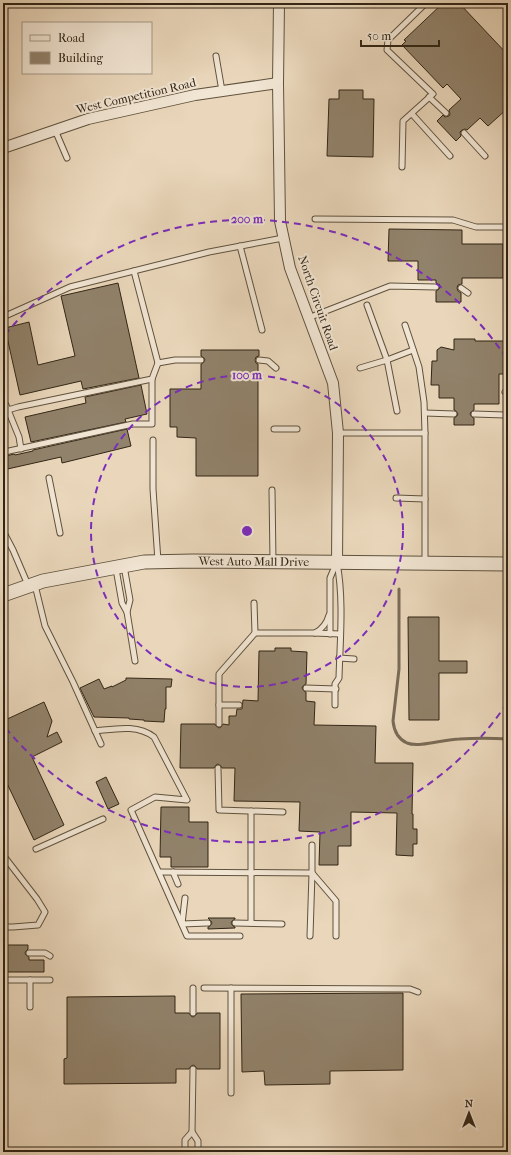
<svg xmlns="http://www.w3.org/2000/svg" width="511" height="1155" font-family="'IM FELL French Canon',serif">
	<rect width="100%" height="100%" fill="#ead7bb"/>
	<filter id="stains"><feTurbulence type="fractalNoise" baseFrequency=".005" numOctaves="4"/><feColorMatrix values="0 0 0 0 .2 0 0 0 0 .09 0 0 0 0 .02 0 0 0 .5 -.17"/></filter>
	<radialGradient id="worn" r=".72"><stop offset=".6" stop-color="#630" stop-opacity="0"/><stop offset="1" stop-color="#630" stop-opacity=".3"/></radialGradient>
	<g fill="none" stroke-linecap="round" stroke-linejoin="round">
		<path stroke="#7a6b57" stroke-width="3" d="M 399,589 L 399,669 L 393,721 C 394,731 398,739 407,743 C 419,748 445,739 459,739 C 475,738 492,738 508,739"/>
	</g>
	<g fill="#91826b" stroke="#312515">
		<polygon points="443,3 459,3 508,55 508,108 488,126 480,118 467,130 465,129 462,130 460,132 461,136 456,141 437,121 443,115 445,117 449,116 450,114 449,110 461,99 447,84 443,88 402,45 406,41 404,40"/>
		<polygon points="339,90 363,90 363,99 374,99 373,157 327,156 329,99 339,99"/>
		<polygon points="389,229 462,230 462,244 503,244 503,278 462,278 462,284 458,285 457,288 458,291 461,293 461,302 436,302 436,291 439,289 440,285 436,283 436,280 418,280 418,261 388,261"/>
		<polygon points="118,283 139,378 83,389 81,381 20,395 5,328 29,322 38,365 75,356 61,296"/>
		<polygon points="454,339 475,339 475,341 508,341 508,374 499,374 499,404 474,404 474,410 471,412 470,414 472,417 474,418 474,425 454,425 454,418 457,416 458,414 456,411 454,410 454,398 439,398 439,385 431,385 432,361 437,361 437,350 441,347 454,350"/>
		<polygon points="201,350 259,350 259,356 256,357 255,360 256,363 258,364 258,476 196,476 196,438 177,437 177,427 170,427 170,389 201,389 201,364 203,363 205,360 204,358 201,356"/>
		<polygon points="141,385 147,414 125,419 126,422 31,442 25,417 86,403 85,397"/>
		<polygon points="127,429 131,446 62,463 61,457 3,470 3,458 10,455 14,454 15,455 33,451 33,450"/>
		<polygon points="408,617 439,617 439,661 467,661 467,673 439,673 439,720 409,720"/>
		<polygon points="275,648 291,648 291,651 307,652 306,684 303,686 302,688 304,691 306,692 306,701 315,702 314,725 376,726 375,763 413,763 412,814 413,814 413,829 417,829 417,844 413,844 413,856 396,855 397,813 351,812 351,846 338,846 338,865 319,865 320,832 299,831 300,802 234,801 235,768 222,768 221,766 218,764 216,765 214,768 180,768 181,724 215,724 216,726 219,728 221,727 223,724 229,725 229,716 236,716 237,709 242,709 243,700 258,701 259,651 275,651"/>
		<polygon points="126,678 172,679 171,687 166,687 166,709 165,709 164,722 144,721 144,720 129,719 129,718 94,717 80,688 99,679 104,689 112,686 112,687 126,680"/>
		<polygon points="44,702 52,721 47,737 57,732 62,742 32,757 64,825 34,840 3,775 3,745 8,743 3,732 3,721"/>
		<polygon points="106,777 119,804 108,809 96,782"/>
		<polygon points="161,807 189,807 189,822 208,822 208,867 171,867 171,857 160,857"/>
		<polygon points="208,918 235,918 235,919 232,921 231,923 233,926 235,927 235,928 208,929 208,927 210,926 212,923 211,921"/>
		<polygon points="3,945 28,945 28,949 26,951 25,953 26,955 29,957 29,960 44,960 44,972 3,972"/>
		<polygon points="403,993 403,1070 330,1071 330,1084 265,1085 264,1071 242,1072 241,994"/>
		<polygon points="175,996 175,1013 189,1013 191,1016 193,1017 196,1015 197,1013 220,1013 220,1069 197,1069 195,1066 193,1065 190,1067 189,1069 176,1069 176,1083 64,1084 64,1059 67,1058 67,997"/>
	</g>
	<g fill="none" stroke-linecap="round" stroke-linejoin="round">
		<defs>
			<g id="service">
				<polyline points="216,56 222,91"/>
				<polyline points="429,97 446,113"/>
				<polyline points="412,114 450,156"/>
				<polyline points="55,130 67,158"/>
				<polyline points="464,133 485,156"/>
				<polyline points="402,167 403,121 433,94 387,50 388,40 426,3"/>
				<polyline points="315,219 453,220 476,227 508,227"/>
				<polyline points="240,246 262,330"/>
				<polyline points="461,288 468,293"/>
				<polyline points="367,305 387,360 413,350"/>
				<polyline points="3,317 70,287 209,252 283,238"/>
				<polyline points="308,318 390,286 436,287"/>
				<polyline points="405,325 419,367 424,402 425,433"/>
				<polyline points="259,360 268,361 276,368"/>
				<polyline points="158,363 175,360 201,360"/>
				<polyline points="360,368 387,360 397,411"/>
				<polyline points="505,392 508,388"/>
				<polyline points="3,401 6,405 19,437 21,449"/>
				<polyline points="8,410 18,407 152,379 158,363 134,271"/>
				<polyline points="425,413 454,414"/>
				<polyline points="474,414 505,415"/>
				<polyline points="274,429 297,429"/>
				<polyline points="338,433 425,433 425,563"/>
				<polyline points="153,440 153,489 158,561"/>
				<polyline points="3,454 9,451 133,424 152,424 152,379"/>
				<polyline points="49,478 60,533"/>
				<polyline points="272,490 273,561"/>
				<polyline points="396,498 425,499"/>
				<polyline points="3,531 13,550 28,585"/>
				<polyline points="116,569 122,603 127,612 130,600 124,566"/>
				<polyline points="35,585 45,626 73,682 101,744"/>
				<polyline points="127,612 135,661"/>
				<polyline points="255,633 314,633 340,634"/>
				<path d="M 315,633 C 322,629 327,623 329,615"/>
				<polyline points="330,634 330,578 336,564"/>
				<polyline points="339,658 354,659"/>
				<polyline points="306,688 336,689"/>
				<polyline points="219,705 239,705"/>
				<path d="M 335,705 L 335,684 L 339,678 C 340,641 344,599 337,563"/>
				<polyline points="219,724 219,674 255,633 254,603"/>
				<path d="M 95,731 C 115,729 137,724 154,737 L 187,800 L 155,797 L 131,810 L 187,936 L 240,936"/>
				<polyline points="218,768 219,810 283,812"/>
				<polyline points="36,849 103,819"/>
				<polyline points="3,855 37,899 45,912 38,925 13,927 3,927"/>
				<polyline points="159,872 312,873 336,901 336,936"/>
				<polyline points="173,872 178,884"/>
				<polyline points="185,898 182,924 208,923"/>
				<polyline points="235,923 282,924"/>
				<polyline points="251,923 251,811"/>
				<polyline points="310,936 312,873 312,845"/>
				<polyline points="29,953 45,953 50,956"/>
				<polyline points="3,980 50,980"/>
				<polyline points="193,988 193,1013"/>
				<polyline points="204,988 410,989 418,992"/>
				<polyline points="231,988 231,1093"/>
				<polyline points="30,1007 30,980"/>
				<polyline points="192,1132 193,1069"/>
				<polyline points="185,1152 185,1140 192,1132 198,1141 198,1152"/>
			</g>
			<g id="minor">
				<polyline points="279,3 278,83 280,221 290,268 333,383 338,433 337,562"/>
				<polyline points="3,148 88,119 195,95 278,83"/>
			</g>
			<g id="tertiary">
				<path id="s1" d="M 3,595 L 43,581 L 144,562 L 193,561 L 508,564"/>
			</g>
		</defs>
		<use href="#service" stroke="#5f523e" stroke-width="7"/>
		<use href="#minor" stroke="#5f523e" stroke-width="12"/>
		<use href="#tertiary" stroke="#5f523e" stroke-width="15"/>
		<use href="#service" stroke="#f1e5d3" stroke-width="5"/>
		<use href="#minor" stroke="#f1e5d3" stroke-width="10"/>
		<use href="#tertiary" stroke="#f1e5d3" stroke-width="13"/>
	</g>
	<g fill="none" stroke="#7b2cbf" stroke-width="2" stroke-dasharray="7 5">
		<circle cx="247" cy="531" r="156"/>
		<path d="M507 703A312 312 0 0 1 5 727M5 335A312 312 0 0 1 507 359"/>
	</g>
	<g text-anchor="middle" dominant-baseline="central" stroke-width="4" stroke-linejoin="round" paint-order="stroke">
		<g font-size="12" fill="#312515" stroke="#f1e5d3">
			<text transform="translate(136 96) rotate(-13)">West Competition Road</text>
			<text transform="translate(318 303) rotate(71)">North Circuit Road</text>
			<text stroke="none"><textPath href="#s1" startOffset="255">West Auto Mall Drive</textPath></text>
		</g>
	</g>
	<circle cx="247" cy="531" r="6" fill="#7b2cbf" stroke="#f1e5d3" stroke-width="2"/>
	<g font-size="12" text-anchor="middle" font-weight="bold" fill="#7b2cbf" stroke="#f1e5d3" stroke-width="4" stroke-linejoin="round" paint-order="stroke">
		<text x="247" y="223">200 m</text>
		<text x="247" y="379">100 m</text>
	</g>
	<rect width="511" height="1155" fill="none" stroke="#ead7bb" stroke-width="16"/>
	<rect x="4" y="4" width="503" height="1147" fill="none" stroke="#312515" stroke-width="2"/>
	<rect x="8" y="8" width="495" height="1139" fill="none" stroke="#312515"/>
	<rect x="22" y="22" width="130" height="52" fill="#f1e5d3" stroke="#a49887"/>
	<rect x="30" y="35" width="20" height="6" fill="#f1e5d3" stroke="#a49887"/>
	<text x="58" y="42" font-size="12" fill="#312515">Road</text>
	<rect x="30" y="52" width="20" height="12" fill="#91826b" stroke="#a49887"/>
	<text x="58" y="62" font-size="12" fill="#312515">Building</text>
	<g transform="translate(469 1113)" stroke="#f1e5d3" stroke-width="3" paint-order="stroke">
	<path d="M0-3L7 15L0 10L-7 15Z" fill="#312515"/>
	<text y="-6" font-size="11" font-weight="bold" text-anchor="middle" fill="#312515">N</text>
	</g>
	<path d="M361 40v6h78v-6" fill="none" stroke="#312515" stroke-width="2"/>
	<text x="367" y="40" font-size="12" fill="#312515" stroke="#f1e5d3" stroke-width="3" paint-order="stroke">50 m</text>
	<rect width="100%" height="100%" filter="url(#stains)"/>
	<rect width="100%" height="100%" fill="url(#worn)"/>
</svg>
